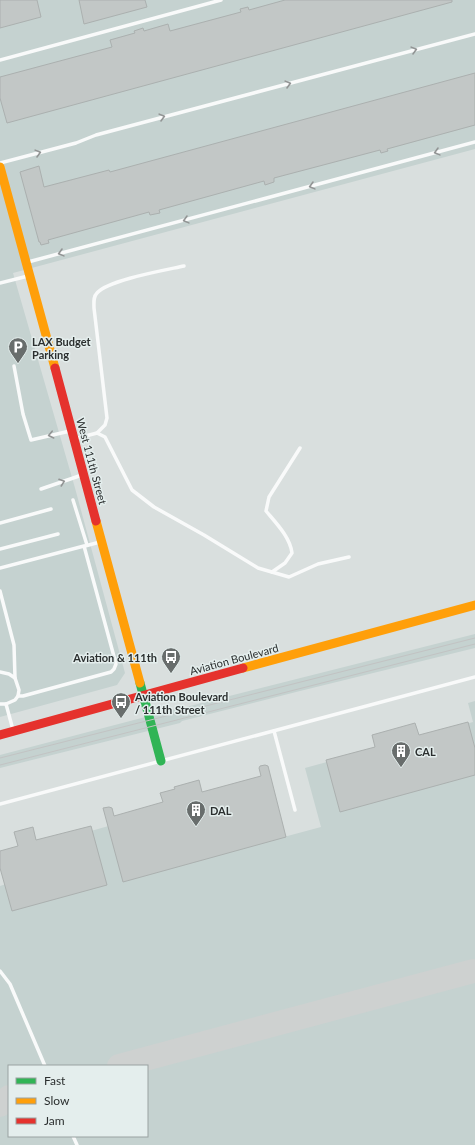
<svg xmlns="http://www.w3.org/2000/svg" width="475" height="1145" font-family="Lato,sans-serif">
	<rect width="100%" height="100%" fill="#d9dfde"/>
	<g fill="#c5d2d0" fill-rule="evenodd">
		<polygon points="0,0 475,0 475,149 13,273 75,488 125,673 117,685 0,717"/>
		<polygon points="475,634 475,648 300,691 182,721 180,723 0,768 0,755 176,709 178,709"/>
		<path d="M 475,701 L 475,1145 L 0,1145 L 0,886 L 6,884 L 0,857 L 112,825 L 127,879 L 321,827 L 305,768 L 473,722 L 468,703 ZM 9,1066 L 147,1066 L 147,1136 L 9,1136 Z"/>
	</g>
	<g fill="none" stroke-linecap="round" stroke-linejoin="round">
		<g stroke="#ced1d0" stroke-width="24">
			<polyline points="119,1066 473,971"/>
			<polyline points="0,1105 9,1097"/>
		</g>
	</g>
	<g fill="#c2c7c6" stroke="#abb0af">
		<polygon points="0,0 37,0 41,17 0,28"/>
		<polygon points="79,0 145,0 147,7 84,24"/>
		<polygon points="285,0 452,0 452,2 7,123 0,98 0,77 112,47 110,40 135,33 134,31 143,28 144,31 168,24 170,31 241,12 240,9 248,7 249,10"/>
		<polygon points="475,73 475,125 387,149 388,151 381,153 380,150 274,178 274,182 265,185 264,181 159,210 160,213 150,215 149,212 48,240 49,243 41,245 40,242 39,242 20,172 39,166 44,187 109,170 110,172"/>
		<polygon points="468,722 475,748 475,775 340,812 326,760 375,747 372,735 415,723 419,735"/>
		<polygon points="265,765 268,766 286,837 123,882 103,808 109,807 112,808 114,816 163,802 160,793 175,789 174,787 199,780 202,792 261,776 259,768 260,766"/>
		<polygon points="91,826 107,885 12,911 0,868 0,851 18,846 14,832 33,827 36,840"/>
	</g>
	<g fill="none" stroke-linecap="round" stroke-linejoin="round">
		<g stroke="#f9fafa" stroke-width="3.5">
			<polyline points="0,60 221,0"/>
			<polyline points="0,163 76,143 96,135 475,34"/>
			<polyline points="28,262 475,142"/>
			<polyline points="0,283 28,276"/>
			<polyline points="14,366 23,414 31,440 70,431"/>
			<path d="M 97,433 L 105,425 L 107,418 L 94,308 C 94,302 93,297 97,293 C 108,280 166,270 184,266"/>
			<polyline points="74,439 97,433 105,437 132,490 154,507 204,535 258,568 289,577 318,564 349,557"/>
			<polyline points="41,489 82,475"/>
			<polyline points="73,500 87,545"/>
			<polyline points="0,523 51,509"/>
			<polyline points="85,546 100,542"/>
			<polyline points="0,549 58,534"/>
			<polyline points="0,568 84,546 116,664 114,669 111,672 23,696 18,696"/>
			<path d="M 272,572 L 285,563 L 292,553 C 290,537 276,523 266,511 L 269,497 L 300,448"/>
			<polyline points="0,591 14,645 15,678 19,690 18,696 15,700 6,704 0,704"/>
			<polyline points="0,672 9,674 15,678"/>
			<polyline points="6,704 13,730"/>
			<polyline points="274,731 295,810"/>
			<polyline points="0,804 475,677"/>
			<polyline points="0,971 10,984 45,1066"/>
			<polyline points="73,1136 77,1145"/>
		</g>
		<polyline stroke="#30b455" stroke-width="9" points="140,683 161,761"/>
		<g stroke="#ff9f0a" stroke-width="9">
			<polyline points="0,167 55,368"/>
			<polyline points="96,521 140,683"/>
			<polyline points="243,668 475,605"/>
		</g>
		<g stroke="#e5322d" stroke-width="9">
			<polyline points="55,368 96,521"/>
			<polyline points="0,735 243,668"/>
		</g>
		<g stroke="#c2c3c3" stroke-width="1">
			<polyline points="0,758 475,638"/>
			<polyline points="0,765 475,644"/>
		</g>
	</g>
	<defs><path id="oneway-chevron" d="M-2-3.5L2.5 0L-2 3.5" fill="none" stroke-width="1.6" stroke-linecap="round" stroke-linejoin="round"/></defs>
	<g stroke="#929494">
		<use href="#oneway-chevron" transform="translate(414 50) rotate(-15)"/>
		<use href="#oneway-chevron" transform="translate(288 84) rotate(-15)"/>
		<use href="#oneway-chevron" transform="translate(162 117) rotate(-15)"/>
		<use href="#oneway-chevron" transform="translate(437 152) rotate(165)"/>
		<use href="#oneway-chevron" transform="translate(38 153) rotate(-15)"/>
		<use href="#oneway-chevron" transform="translate(312 186) rotate(165)"/>
		<use href="#oneway-chevron" transform="translate(186 220) rotate(165)"/>
		<use href="#oneway-chevron" transform="translate(61 253) rotate(165)"/>
		<use href="#oneway-chevron" transform="translate(51 435) rotate(167)"/>
		<use href="#oneway-chevron" transform="translate(62 482) rotate(-19)"/>
	</g>
	<defs>
		<symbol id="parking-pin" viewBox="-11 -11 22 30"><path d="M0 17L-7.5 6A9.5 9.5 0 1 1 7.5 6Z" fill="#686d6c" stroke="#e4eeed"/><path d="M-3.5-5.5H1a3.5 3.5 0 0 1 0 7H-1V5.5H-3.5ZM-1-3.4V-.6H.8a1.4 1.4 0 0 0 0-2.8Z" fill="#fff"/></symbol>
		<symbol id="bus-pin" viewBox="-11 -11 22 30"><path d="M0 17L-7.5 6A9.5 9.5 0 1 1 7.5 6Z" fill="#686d6c" stroke="#e4eeed"/><path d="M-5-6H5V4H4V6H2V4H-2V6H-4V4H-5ZM-3.5-4V0h7V-4ZM-3.5 1.2v1.5H-2V1.2ZM2 1.2v1.5H3.5V1.2Z" fill="#fff"/></symbol>
		<symbol id="building-pin" viewBox="-11 -11 22 30"><path d="M0 17L-7.5 6A9.5 9.5 0 1 1 7.5 6Z" fill="#686d6c" stroke="#e4eeed"/><path d="M-4-6H4V6H1V3H-1V6H-4ZM-2.5-4.3h1.7v1.8h-1.7ZM.8-4.3h1.7v1.8H.8ZM-2.5-1h1.7V.8h-1.7ZM.8-1h1.7V.8H.8Z" fill="#fff"/></symbol>
	</defs>
	<g fill-rule="evenodd">
		<use href="#parking-pin" x="7" y="336" width="22" height="30"/>
		<use href="#bus-pin" x="160" y="646" width="22" height="30"/>
		<use href="#bus-pin" x="110" y="691" width="22" height="30"/>
		<use href="#building-pin" x="390" y="740" width="22" height="30"/>
		<use href="#building-pin" x="185" y="799" width="22" height="30"/>
	</g>
	<g text-anchor="middle" dominant-baseline="central" stroke-width="3" stroke-linejoin="round" paint-order="stroke">
		<g font-size="11" font-weight="bold" fill="#2b2f2f" stroke="#e4eeed" text-anchor="start">
			<text x="32" y="341">LAX Budget<tspan x="32" dy="13">Parking</tspan></text>
			<text x="157" y="657" text-anchor="end">Aviation &amp; 111th</text>
			<text x="135" y="696">Aviation Boulevard<tspan x="135" dy="13">/ 111th Street</tspan></text>
			<text x="415" y="751">CAL</text>
			<text x="210" y="810">DAL</text>
		</g>
		<g font-size="11" fill="#2b2f2f" stroke="#e4eeed">
			<text transform="translate(92 461) rotate(75)">West 111th Street</text>
			<text transform="translate(234 659) rotate(-15)">Aviation Boulevard</text>
		</g>
	</g>
	<rect x="8" y="1065" width="140" height="72" fill="#e4eeed" stroke="#9aa2a1"/>
	<rect x="16" y="1078" width="20" height="6" fill="#30b455" stroke="#9aa2a1"/>
	<text x="44" y="1085" font-size="12" fill="#2b2f2f">Fast</text>
	<rect x="16" y="1098" width="20" height="6" fill="#ff9f0a" stroke="#9aa2a1"/>
	<text x="44" y="1105" font-size="12" fill="#2b2f2f">Slow</text>
	<rect x="16" y="1118" width="20" height="6" fill="#e5322d" stroke="#9aa2a1"/>
	<text x="44" y="1125" font-size="12" fill="#2b2f2f">Jam</text>
</svg>
